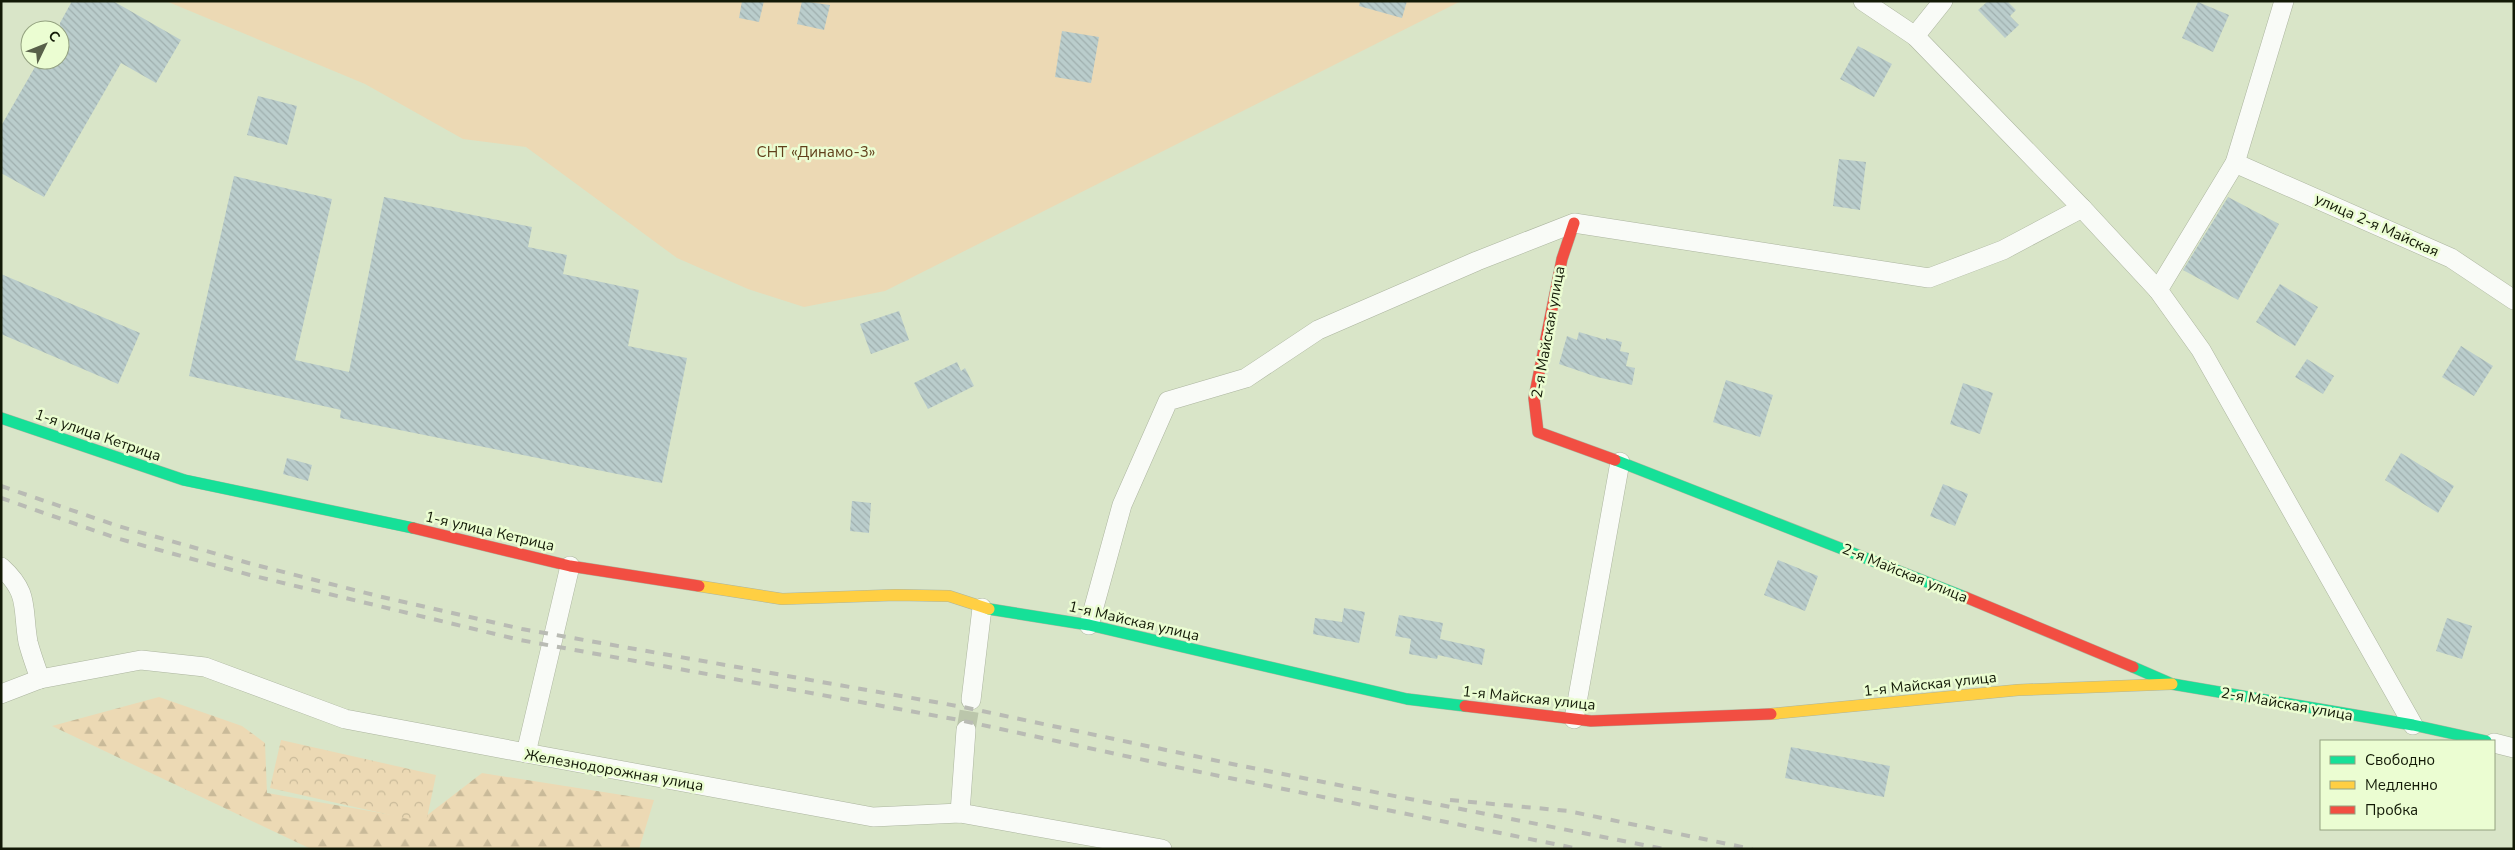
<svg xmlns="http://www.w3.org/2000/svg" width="2515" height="850" font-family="'Nunito Sans',sans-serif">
	<defs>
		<pattern id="forest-firs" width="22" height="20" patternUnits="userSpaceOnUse" patternTransform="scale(1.25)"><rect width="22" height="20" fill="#ecd9b4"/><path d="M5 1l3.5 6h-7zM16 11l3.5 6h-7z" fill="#c9ba99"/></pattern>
		<pattern id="park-crowns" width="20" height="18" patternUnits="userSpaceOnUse" patternTransform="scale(1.25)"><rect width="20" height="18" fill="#ecd9b4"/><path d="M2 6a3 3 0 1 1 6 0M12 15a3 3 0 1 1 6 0" fill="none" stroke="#c9ba99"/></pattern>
		<pattern id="building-back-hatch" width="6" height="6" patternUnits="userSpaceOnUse" patternTransform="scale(1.25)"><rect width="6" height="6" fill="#bacdcc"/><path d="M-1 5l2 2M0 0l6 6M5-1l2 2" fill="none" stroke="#9fafae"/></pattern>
	</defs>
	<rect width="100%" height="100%" fill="#d9e5c8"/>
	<polygon fill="url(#forest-firs)" points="159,697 242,726 265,743 267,793 421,820 482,773 654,800 639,849 311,849 52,726"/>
	<polygon fill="url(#park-crowns)" points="281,740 436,775 426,823 270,788"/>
	<polygon fill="#ecd9b4" points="166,1 1461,1 885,291 804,307 748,289 677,258 526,147 463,139 365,84"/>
	<g fill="url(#building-back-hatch)">
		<polygon points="72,1 113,1 181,40 156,83 121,63 44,197 1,173 1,126 39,60 60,60 60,23"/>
		<polygon points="742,1 764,1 759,22 739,18"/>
		<polygon points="802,1 830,5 824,30 797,24"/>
		<polygon points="1360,1 1407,1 1402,18 1359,6"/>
		<polygon points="1988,1 2007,1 2016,10 2010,16 2019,25 2005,38 1978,10"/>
		<polygon points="2198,2 2229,15 2213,52 2182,38"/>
		<polygon points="1062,31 1099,37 1091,83 1055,77"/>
		<polygon points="1858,46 1892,64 1874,97 1840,79"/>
		<polygon points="258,96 297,106 287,145 247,135"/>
		<polygon points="1839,159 1866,162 1860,210 1833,206"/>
		<polygon points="234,176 332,199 295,360 349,372 384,197 532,227 528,247 567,255 563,274 639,290 628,346 687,358 662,483 340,418 341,410 189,376"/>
		<polygon points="2228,197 2279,224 2238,300 2183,270"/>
		<polygon points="1,274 140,333 118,384 1,334"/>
		<polygon points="2280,284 2318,307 2295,346 2256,322"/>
		<polygon points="899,311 909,340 871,354 860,324"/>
		<polygon points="1579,332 1606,340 1606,338 1622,342 1620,351 1629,353 1626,366 1635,368 1632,385 1597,377 1559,364 1567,336 1577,340"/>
		<polygon points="2461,346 2493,366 2474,396 2442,377"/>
		<polygon points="2307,359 2334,376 2323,394 2295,377"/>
		<polygon points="957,362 961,371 965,368 974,386 928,409 914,383"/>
		<polygon points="1726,380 1773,395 1760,437 1713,422"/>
		<polygon points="1963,383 1993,393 1980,434 1950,424"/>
		<polygon points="2401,453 2454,486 2438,513 2385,480"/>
		<polygon points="287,458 312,465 308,481 283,474"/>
		<polygon points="1943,484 1968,494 1955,526 1930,516"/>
		<polygon points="852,501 871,503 869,533 850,531"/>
		<polygon points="1778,560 1818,576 1805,611 1764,595"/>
		<polygon points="1344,608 1365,612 1359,643 1313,634 1315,618 1342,622"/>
		<polygon points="1399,615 1443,623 1440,639 1485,649 1482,665 1438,655 1437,659 1409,654 1411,639 1395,636"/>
		<polygon points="2447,618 2472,626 2462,659 2436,651"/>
		<polygon points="1791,747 1890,766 1884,797 1785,778"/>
	</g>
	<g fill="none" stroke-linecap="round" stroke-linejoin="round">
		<polyline stroke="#bbc6ab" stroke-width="19" stroke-dasharray="19 9" stroke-linecap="butt" points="966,730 971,700"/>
		<defs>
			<g id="street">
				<polyline points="1863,1 1915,36 2082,208 2158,290 2201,350 2413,725"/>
				<polyline points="1915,36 1943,1"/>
				<polyline points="2235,163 2451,258 2514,300"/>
				<polyline points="2158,290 2235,163 2284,1"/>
				<path d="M 1,567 C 30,593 22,608 28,642 C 31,654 36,667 40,679"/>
				<polyline points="1089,625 1122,505 1168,401 1246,378 1318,330 1477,261 1574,223 1929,278 2003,250 2082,208"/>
				<polyline points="1,694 40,679 141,660 205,667 345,719 526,753 873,817 960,813 1162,849"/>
				<polyline points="971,700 982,608"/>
				<polyline points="1574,719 1620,462"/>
				<polyline points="2494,743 2514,748"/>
				<polyline points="526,753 570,566"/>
				<polyline points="960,813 966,730"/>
			</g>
			<g id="fast">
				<polyline points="1,418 184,480 413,528"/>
				<polyline points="1615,460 1965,597"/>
				<polyline points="989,609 1089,625 1407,699 1465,706"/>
				<polyline points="2133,667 2172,684 2413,725 2486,741"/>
			</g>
			<g id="slow">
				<polyline points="699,586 782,599 896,595 949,596 989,609"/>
				<polyline points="1771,714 2018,690 2172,684"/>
			</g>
			<g id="jam">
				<polyline points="1574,223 1562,259 1534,398 1538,432 1615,460"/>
				<polyline points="413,528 570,566 699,586"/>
				<polyline points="1965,597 2133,667"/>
				<polyline points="1465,706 1591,721 1771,714"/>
			</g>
		</defs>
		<use href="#street" stroke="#acb59f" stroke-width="20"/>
		<use href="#fast" stroke="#acb59f" stroke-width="12"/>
		<use href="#slow" stroke="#acb59f" stroke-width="12"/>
		<use href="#jam" stroke="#acb59f" stroke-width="12"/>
		<use href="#street" stroke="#f9fbf7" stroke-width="19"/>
		<use href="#fast" stroke="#16e098" stroke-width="11"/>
		<use href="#slow" stroke="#ffcf43" stroke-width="11"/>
		<use href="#jam" stroke="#f24e42" stroke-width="11"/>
		<g stroke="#b9bbb4" stroke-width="4" stroke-dasharray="9 9" stroke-linecap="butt">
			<polyline points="1,486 118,526 252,564 378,596 522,629 963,707 1237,765 1664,849"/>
			<polyline points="1,498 116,538 250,575 520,640 959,720 1195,771 1579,849"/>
			<polyline points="1450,800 1568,811 1752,849"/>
		</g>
	</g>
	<g text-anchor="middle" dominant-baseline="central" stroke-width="5" stroke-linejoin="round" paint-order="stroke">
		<g font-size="15" fill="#603f1a" stroke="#ebfdd2">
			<text x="816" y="152">СНТ «Динамо-3»</text>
		</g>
		<g font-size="15" fill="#121906" stroke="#ebfdd2">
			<text transform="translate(2377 225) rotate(24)">улица 2-я Майская</text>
			<text transform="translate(1548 332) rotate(-80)">2-я Майская улица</text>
			<text transform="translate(98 435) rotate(19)">1-я улица Кетрица</text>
			<text transform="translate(490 531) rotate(13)">1-я улица Кетрица</text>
			<text transform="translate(1905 573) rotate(22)">2-я Майская улица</text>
			<text transform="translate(1134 621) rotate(13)">1-я Майская улица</text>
			<text transform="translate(1930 684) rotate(-6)">1-я Майская улица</text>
			<text transform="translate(1529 698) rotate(6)">1-я Майская улица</text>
			<text transform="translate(2287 704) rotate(10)">2-я Майская улица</text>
			<text transform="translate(614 770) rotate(10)">Железнодорожная улица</text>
		</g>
	</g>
	<rect width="2515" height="850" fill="none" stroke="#121906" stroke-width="5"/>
	<rect x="2320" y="740" width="175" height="90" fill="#ebfdd2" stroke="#94a280"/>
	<rect x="2330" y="756" width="25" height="8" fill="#16e098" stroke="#94a280"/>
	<text x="2365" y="765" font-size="15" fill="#121906">Свободно</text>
	<rect x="2330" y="781" width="25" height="8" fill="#ffcf43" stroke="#94a280"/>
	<text x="2365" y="790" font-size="15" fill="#121906">Медленно</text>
	<rect x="2330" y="806" width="25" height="8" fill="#f24e42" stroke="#94a280"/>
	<text x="2365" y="815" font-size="15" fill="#121906">Пробка</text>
	<g transform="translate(45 45) rotate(47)"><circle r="24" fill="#ebfdd2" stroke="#94a280"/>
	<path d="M0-4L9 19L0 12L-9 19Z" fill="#58604a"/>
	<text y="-8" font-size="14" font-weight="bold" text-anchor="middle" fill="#121906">С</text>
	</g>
</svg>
